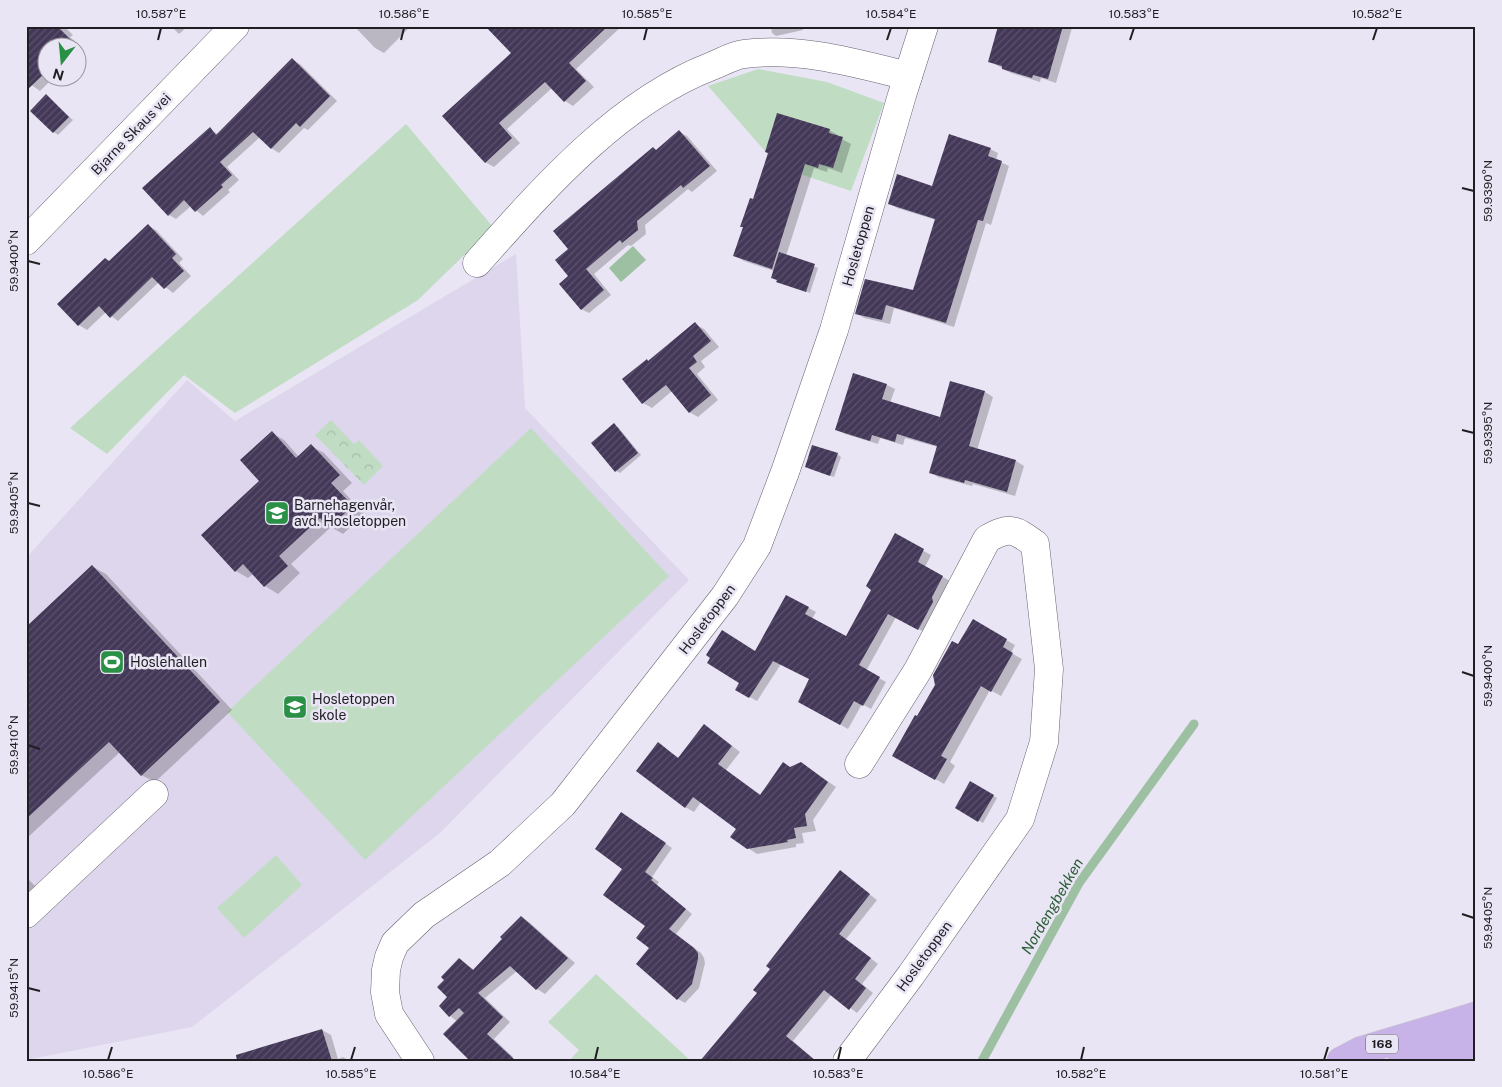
<svg xmlns="http://www.w3.org/2000/svg" width="1502" height="1087" font-family="'Public Sans',sans-serif">
	<defs>
		<pattern id="park-crowns" width="20" height="18" patternUnits="userSpaceOnUse" patternTransform="scale(1.25)"><rect width="20" height="18" fill="#c0ddc4"/><path d="M2 6a3 3 0 1 1 6 0M12 15a3 3 0 1 1 6 0" fill="none" stroke="#a5bda8"/></pattern>
		<pattern id="building-hatch" width="6" height="6" patternUnits="userSpaceOnUse" patternTransform="scale(1.25)"><rect width="6" height="6" fill="#443858"/><path d="M-1 1l2-2M0 6l6-6M5 7l2-2" fill="none" stroke="#5c526c"/></pattern>
	</defs>
	<rect width="100%" height="100%" fill="#e9e5f4"/>
	<polygon fill="#ded6ed" points="516,254 525,408 689,580 440,833 192,1027 26,1060 26,558 187,380 235,421"/>
	<g fill="#c0ddc4">
		<polygon points="758,69 827,82 884,103 851,191 779,167 708,86"/>
		<polygon points="406,124 493,227 418,300 235,413 184,375 107,454 70,428"/>
		<polygon points="531,428 669,576 365,860 227,712"/>
		<polygon points="276,855 302,885 244,938 217,908"/>
		<polygon points="596,974 691,1061 569,1061 579,1050 548,1022"/>
	</g>
	<polygon fill="url(#park-crowns)" points="331,420 354,444 359,440 383,466 364,485 315,435"/>
	<polygon fill="#9dc0a2" points="633,246 646,260 621,282 609,268"/>
	<g fill="#0003">
		<polygon points="28,26 64,26 73,35 70,37 82,48 78,53 78,48 48,48 48,78 53,78 40,91 26,81"/>
		<polygon points="171,26 188,26 179,34"/>
		<polygon points="354,26 411,26 384,53 375,48"/>
		<polygon points="561,26 622,26 576,69 594,87 573,106 565,101 552,88 507,129 520,143 494,167 485,162 443,116"/>
		<polygon points="771,26 802,26 803,30 776,36 772,33"/>
		<polygon points="996,26 1069,26 1072,28 1056,83 1041,78 1040,82 1011,73 989,61 999,28"/>
		<polygon points="292,60 300,64 337,101 308,130 304,128 279,153 271,148 260,137 227,167 239,180 228,190 230,192 203,216 191,206 176,219 169,215 210,129 219,135"/>
		<polygon points="46,96 73,120 58,135 54,132"/>
		<polygon points="829,130 838,135 838,137 851,144 842,173 828,168 827,172 814,168 786,256 818,268 810,293 782,283 772,277 774,271 744,261 735,256 753,201"/>
		<polygon points="679,132 687,136 717,171 692,192 688,189 645,225 646,234 631,246 628,245 594,274 611,295 589,313 581,309 570,276 570,249 657,151"/>
		<polygon points="990,149 998,153 996,160 1009,166 991,225 986,223 954,327 894,308 890,324 864,318 856,313 914,292 936,220 897,208 889,203 933,187"/>
		<polygon points="148,226 156,230 183,259 179,263 191,276 173,293 159,282 118,321 106,312 87,330 79,325 59,304 110,262"/>
		<polygon points="695,324 704,329 719,347 701,361 705,367 697,374 718,400 698,417 689,412 672,391 652,408 643,403 649,362"/>
		<polygon points="887,385 895,389 890,403 940,418 985,392 993,397 977,450 1016,461 1024,466 1015,496 973,484 972,486 938,477 930,472 938,447 905,438 903,445 880,438 878,444 845,434 837,430"/>
		<polygon points="614,425 618,427 641,455 620,473 616,471"/>
		<polygon points="272,433 284,440 299,457 311,446 324,453 352,483 343,491 364,514 343,534 331,527 291,564 300,573 278,594 265,586 253,574 248,578 236,571 261,481"/>
		<polygon points="837,454 841,457 834,477 810,469"/>
		<polygon points="895,535 931,555 925,567 950,581 926,633 896,617 866,671 886,682 871,709 862,704 848,729 800,702 811,679 781,664 757,701 737,690 787,596 816,612 812,619 847,637 873,590"/>
		<polygon points="93,567 106,574 232,710 155,782 141,775 120,752 26,839 26,629"/>
		<polygon points="973,621 1015,645 1011,653 1022,659 1001,696 990,690 950,762 955,766 944,784 894,755 918,718"/>
		<polygon points="713,731 740,752 726,770 761,795 790,768 810,769 836,787 813,820 816,831 802,833 804,843 796,844 796,847 757,854 748,848 737,828 701,802 694,812 685,807 658,744 679,758"/>
		<polygon points="971,782 997,798 983,823 956,807"/>
		<polygon points="627,818 672,848 652,877 659,882 657,885 692,914 676,934 701,953 704,958 705,963 699,988 685,1003 678,999 637,964 650,948 647,926 624,869"/>
		<polygon points="840,872 877,900 846,939 878,964 862,984 873,993 857,1013 832,994 793,1041 816,1061 702,1061 759,993 771,969"/>
		<polygon points="26,877 35,886 26,894"/>
		<polygon points="521,917 529,922 575,963 545,994 537,989 517,971 485,998 510,1022 494,1039 513,1057 509,1061 450,1016 440,1006 449,997 446,979 460,959 474,970"/>
		<polygon points="322,1030 331,1035 338,1059 343,1057 350,1061 287,1061"/>
	</g>
	<g fill="none" stroke-linecap="round" stroke-linejoin="round">
		<polyline stroke="#9dc0a2" stroke-width="9" points="982,1061 1079,883 1194,724"/>
	</g>
	<g fill="url(#building-hatch)">
		<polygon points="26,26 57,26 79,48 48,48 48,70 26,91"/>
		<polygon points="485,26 608,26 569,63 586,81 564,102 545,82 499,123 512,138 485,163 442,116 511,53"/>
		<polygon points="998,26 1063,26 1048,79 1033,75 1032,78 1002,69 1002,66 988,62"/>
		<polygon points="292,58 330,96 300,127 296,123 271,149 253,132 220,162 232,175 221,185 223,187 195,212 184,200 168,216 142,188 210,127 216,135"/>
		<polygon points="46,94 69,117 53,133 30,111"/>
		<polygon points="777,113 830,129 829,133 843,137 833,168 819,164 818,168 805,164 772,269 733,256 743,227 740,227 750,198 753,199 768,153 765,152"/>
		<polygon points="679,130 710,166 683,188 681,185 637,221 638,230 622,243 620,240 586,269 604,290 581,310 559,284 568,276 555,260 568,249 553,231 653,147 656,150"/>
		<polygon points="949,134 991,148 988,156 1002,161 983,221 978,220 946,323 886,305 882,320 855,314 865,279 913,290 935,219 888,204 897,174 932,186"/>
		<polygon points="148,224 176,254 172,258 184,271 164,289 152,277 110,318 99,306 78,326 57,304 105,258 109,261"/>
		<polygon points="779,252 815,264 806,292 776,282 777,280 771,278"/>
		<polygon points="695,322 711,341 693,356 697,362 689,368 711,395 689,413 666,385 642,404 622,379 647,359 648,361"/>
		<polygon points="853,373 887,384 882,399 940,417 950,381 985,391 969,446 1016,460 1007,492 965,480 964,483 929,473 937,446 897,434 895,442 872,435 870,441 835,430"/>
		<polygon points="614,423 638,453 615,472 591,443"/>
		<polygon points="272,431 296,458 311,444 340,475 331,483 353,506 329,527 320,518 279,556 288,566 264,587 243,564 235,572 201,535 259,481 240,460"/>
		<polygon points="812,445 838,453 830,476 805,467"/>
		<polygon points="895,533 924,549 918,562 943,576 932,597 933,602 918,630 888,614 859,665 880,677 863,706 854,701 840,725 798,702 809,679 773,661 749,698 735,690 739,683 707,663 710,658 706,655 722,630 755,651 786,595 809,607 805,614 846,636 871,590 866,586"/>
		<polygon points="92,565 220,702 141,776 109,742 26,819 26,627"/>
		<polygon points="973,619 1007,639 1003,647 1013,653 991,692 981,686 941,756 947,759 935,780 892,756 915,715 917,716 935,685 933,675 952,641 958,644"/>
		<polygon points="704,724 732,746 718,764 760,795 783,762 790,767 801,762 828,782 805,814 807,826 794,828 796,838 787,840 788,842 747,849 730,837 736,829 693,797 685,808 636,771 658,742 678,758"/>
		<polygon points="970,781 994,795 978,822 955,808"/>
		<polygon points="621,812 666,843 645,872 653,878 651,880 686,909 669,929 694,948 698,953 698,959 692,984 677,1000 636,964 649,948 636,938 645,926 603,895 622,869 595,849"/>
		<polygon points="840,870 870,894 839,934 871,958 855,979 866,988 849,1010 824,990 786,1036 816,1061 700,1061 757,993 753,990 770,969 766,966"/>
		<polygon points="521,916 568,958 536,990 510,966 478,993 503,1017 487,1034 516,1061 470,1061 443,1034 464,1013 459,1008 449,1017 439,1006 447,997 437,987 444,980 441,977 459,958 473,970 502,939 500,937"/>
		<polygon points="322,1029 332,1061 237,1061 236,1055"/>
	</g>
	<g fill="none" stroke-linecap="round" stroke-linejoin="round">
		<defs>
			<g id="minor">
				<polyline points="26,241 235,26"/>
				<path d="M 477,263 C 543,189 618,102 712,66 C 722,62 734,55 744,54 C 800,47 855,63 908,76"/>
				<polyline points="26,914 154,794"/>
				<polyline points="420,1061 389,1014 385,992 386,970 389,957 395,943 424,915 500,863 563,804 725,596 757,546 785,472 834,330 902,95 924,26"/>
				<path d="M 847,1061 L 911,975 L 1020,819 L 1044,742 L 1049,669 L 1035,544 C 1014,529 1010,526 987,539 L 918,670 L 859,764"/>
			</g>
			<g id="major">
				<polyline points="1341,1061 1360,1051 1476,1016"/>
				<polyline points="1402,1061 1476,1043"/>
			</g>
		</defs>
		<use href="#minor" stroke="#66626f" stroke-width="29"/>
		<use href="#major" stroke="#c9c9ca" stroke-width="29"/>
		<use href="#minor" stroke="#fff" stroke-width="28"/>
		<use href="#major" stroke="#c7b3e7" stroke-width="28"/>
	</g>
	<path fill="none" stroke="#201e23" stroke-width="2" d="M 158,40 L 161,28M 401,40 L 404,28M 644,40 L 647,28M 887,40 L 891,28M 1130,40 L 1134,28M 1373,40 L 1377,28M 1462,188 L 1474,191M 28,261 L 40,264M 1462,430 L 1474,433M 28,503 L 40,506M 1462,672 L 1474,676M 28,745 L 40,749M 1462,914 L 1474,918M 28,988 L 40,991M 108,1060 L 112,1047M 351,1060 L 355,1047M 595,1060 L 598,1047M 838,1060 L 841,1047M 1081,1060 L 1084,1047M 1324,1060 L 1328,1047"/>
	<defs>
		<symbol id="school-square" viewBox="-11 -11 22 22"><rect x="-9" y="-9" width="18" height="18" rx="4" fill="#299046" stroke="#e9e5f4"/><path d="M0-5L7-2L0 1L-7-2ZM-4 1L0 2.5L4 1V4Q0 6-4 4Z" fill="#fff"/></symbol>
		<symbol id="stadium-square" viewBox="-11 -11 22 22"><rect x="-9" y="-9" width="18" height="18" rx="4" fill="#299046" stroke="#e9e5f4"/><path d="M0-5a6.5 5 0 1 0 0 10a6.5 5 0 1 0 0-10ZM-3.5-1.8h7v3.6h-7Z" fill="#fff"/></symbol>
	</defs>
	<g fill-rule="evenodd">
		<use href="#school-square" x="263" y="499" width="28" height="28"/>
		<use href="#stadium-square" x="98" y="648" width="28" height="28"/>
		<use href="#school-square" x="281" y="693" width="28" height="28"/>
	</g>
	<g text-anchor="middle" dominant-baseline="central" stroke-width="5" stroke-linejoin="round" paint-order="stroke">
		<rect fill="#e9e5f4" stroke="#5c5a62" stroke-width="1" x="1366" y="1034.5" width="32" height="19" rx="4"/>
		<g font-size="12" font-weight="bold" fill="#201e23">
			<text x="1382" y="1044">168</text>
		</g>
		<g font-size="14" fill="#201e23" stroke="#e9e5f4">
			<text transform="translate(131 134) rotate(-46)">Bjarne Skaus vei</text>
			<text transform="translate(858 246) rotate(-74)">Hosletoppen</text>
			<text transform="translate(707 619) rotate(-53)">Hosletoppen</text>
			<text transform="translate(924 956) rotate(-54)">Hosletoppen</text>
		</g>
		<g font-size="14" fill="#201e23" stroke="#e9e5f4" text-anchor="start">
			<text x="294" y="505">Barnehagenvår,<tspan x="294" dy="16">avd. Hosletoppen</tspan></text>
			<text x="130" y="662">Hoslehallen</text>
			<text x="312" y="699">Hosletoppen<tspan x="312" dy="16">skole</tspan></text>
		</g>
		<g font-size="15" font-style="italic" fill="#2b5e36" stroke="#e9e5f4">
			<text transform="translate(1052 906) rotate(-60)">Nordengbekken</text>
		</g>
	</g>
	<rect width="1502" height="1087" fill="none" stroke="#e9e5f4" stroke-width="55"/>
	<g transform="translate(62 62) rotate(196)"><circle r="24" fill="#e9e5f4" stroke="#9995a0"/>
	<path d="M0-4L9 19L0 12L-9 19Z" fill="#299046"/>
	<text y="-8" font-size="14" font-weight="bold" text-anchor="middle" fill="#201e23">N</text>
	</g>
	<rect x="28" y="28" width="1446" height="1032" fill="none" stroke="#201e23" stroke-width="2"/>
	<g font-size="12" text-anchor="middle" fill="#201e23">
		<text x="161" y="18">10.587°E</text>
		<text x="404" y="18">10.586°E</text>
		<text x="647" y="18">10.585°E</text>
		<text x="891" y="18">10.584°E</text>
		<text x="1134" y="18">10.583°E</text>
		<text x="1377" y="18">10.582°E</text>
		<text transform="translate(1488 191) rotate(-90)" y="4">59.9390°N</text>
		<text transform="translate(14 261) rotate(-90)" y="4">59.9400°N</text>
		<text transform="translate(1488 433) rotate(-90)" y="4">59.9395°N</text>
		<text transform="translate(14 503) rotate(-90)" y="4">59.9405°N</text>
		<text transform="translate(1488 676) rotate(-90)" y="4">59.9400°N</text>
		<text transform="translate(14 745) rotate(-90)" y="4">59.9410°N</text>
		<text transform="translate(1488 918) rotate(-90)" y="4">59.9405°N</text>
		<text transform="translate(14 988) rotate(-90)" y="4">59.9415°N</text>
		<text x="108" y="1078">10.586°E</text>
		<text x="351" y="1078">10.585°E</text>
		<text x="595" y="1078">10.584°E</text>
		<text x="838" y="1078">10.583°E</text>
		<text x="1081" y="1078">10.582°E</text>
		<text x="1324" y="1078">10.581°E</text>
	</g>
</svg>
